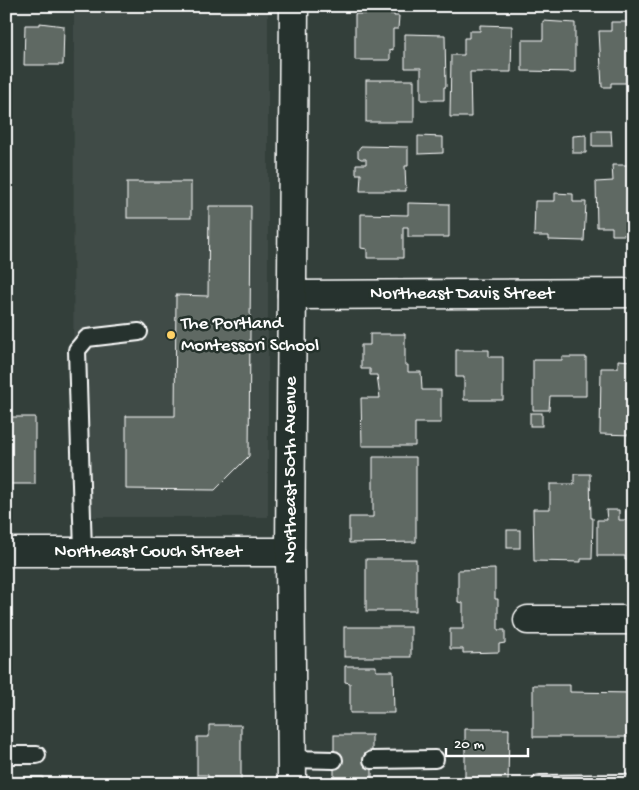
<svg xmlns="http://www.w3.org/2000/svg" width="639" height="790" font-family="'Gochi Hand',sans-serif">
	<rect width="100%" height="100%" fill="#333f3a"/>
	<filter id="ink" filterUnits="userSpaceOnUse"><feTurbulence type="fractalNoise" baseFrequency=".02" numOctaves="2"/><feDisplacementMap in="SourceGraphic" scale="10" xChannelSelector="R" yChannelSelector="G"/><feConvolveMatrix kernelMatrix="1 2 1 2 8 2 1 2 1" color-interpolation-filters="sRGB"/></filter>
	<g filter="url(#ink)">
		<polygon fill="#404c47" points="74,6 268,6 268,517 73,517"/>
		<g fill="#5f6964" stroke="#fff">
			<polygon points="355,14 394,14 394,16 399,16 398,29 393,29 393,50 390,49 390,60 355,60"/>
			<polygon points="543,21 575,23 575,72 522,71 522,40 543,40"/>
			<polygon points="611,22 633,22 633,75 626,75 626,83 611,83 611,87 602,87 599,31 611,31"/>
			<polygon points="40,23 64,26 63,65 24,65 25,25 40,25"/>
			<polygon points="480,25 512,26 511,72 470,72 471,117 450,117 451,55 464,55 464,38 469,38 469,31 480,31"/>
			<polygon points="405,34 445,35 446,87 444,87 444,100 421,100 421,68 405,68"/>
			<rect x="366" y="80" width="48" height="42"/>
			<polygon points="592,131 611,131 612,146 592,146"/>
			<polygon points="586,135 586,153 573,153 573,136"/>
			<polygon points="418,136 443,137 443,153 418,154"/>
			<polygon points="361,146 408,147 408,166 405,166 406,191 360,191 361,174 356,174 356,164 366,164 366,159 361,159 358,157 358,150"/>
			<polygon points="612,165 633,165 633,235 612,235 612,227 597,227 596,182 613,181"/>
			<rect x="127" y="182" width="64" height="36"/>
			<polygon points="555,193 573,194 573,202 586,202 584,241 549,240 549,236 534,236 535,201 555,201"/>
			<polygon points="408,203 449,204 449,237 408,237 408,227 403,227 403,258 367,258 367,249 361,248 361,214 408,215"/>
			<polygon points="209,206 251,206 249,456 215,490 126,489 126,416 175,416 176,295 208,296"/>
			<polygon points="370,334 405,334 405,365 408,365 408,372 421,372 422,390 441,390 441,423 415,423 415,446 362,446 361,398 380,398 377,375 370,375 370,369 361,369 361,345 370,345"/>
			<polygon points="456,350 489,350 489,357 503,357 503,400 464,400 464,377 456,377"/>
			<polygon points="562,357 586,357 586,396 550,396 549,410 533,410 533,360 562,360"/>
			<polygon points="618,360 633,361 633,435 600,434 601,368 618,368"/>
			<rect x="530" y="413" width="12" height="13"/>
			<rect x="6" y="417" width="29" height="67"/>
			<polygon points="373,457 416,457 416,542 349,543 349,517 373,517"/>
			<polygon points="574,474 590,474 591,518 593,518 592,559 581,559 581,562 534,561 533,509 550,509 550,484 574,484"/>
			<polygon points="606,510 619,510 619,520 626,520 626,511 633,511 633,560 625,560 625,556 597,556 597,520 607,520"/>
			<rect x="507" y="530" width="13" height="18"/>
			<rect x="366" y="559" width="50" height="52"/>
			<polygon points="495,569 495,599 498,599 498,630 505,630 505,643 499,644 499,652 463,653 463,649 450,649 450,629 463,629 463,603 458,602 458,570"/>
			<rect x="344" y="627" width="67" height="30"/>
			<polygon points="345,666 376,666 376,671 393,671 394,713 350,713 350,683 345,682"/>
			<polygon points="533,685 570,685 570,692 633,693 633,737 533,737"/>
			<polygon points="209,725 241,725 241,784 208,784 208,775 197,775 197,737 209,737"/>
			<polygon points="465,729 509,729 508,784 465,784"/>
			<rect x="334" y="735" width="38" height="49"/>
			<rect x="6" y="777" width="37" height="7"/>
		</g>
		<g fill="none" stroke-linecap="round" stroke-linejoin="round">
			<defs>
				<g id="lane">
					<polyline points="83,552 77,350 87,338 139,332"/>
					<polyline points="6,755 37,755"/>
					<polyline points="292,759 334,760"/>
					<polyline points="372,760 435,759"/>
					<polyline points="540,784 624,783"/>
				</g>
				<g id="street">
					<polyline points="292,295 633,293"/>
					<polyline points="6,552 290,552"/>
					<polyline points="528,620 633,620"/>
					<polyline points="292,784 290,552 294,6"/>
				</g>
			</defs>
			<use href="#lane" stroke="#fff" stroke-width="20"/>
			<use href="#street" stroke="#fff" stroke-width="31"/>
			<use href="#lane" stroke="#26332d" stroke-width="16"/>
			<use href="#street" stroke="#26332d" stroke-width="28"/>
		</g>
	</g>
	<circle fill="#ffd166" stroke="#26332d" stroke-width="2" cx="171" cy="335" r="5"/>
	<g text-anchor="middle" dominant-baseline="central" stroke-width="5" stroke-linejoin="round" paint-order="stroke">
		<g font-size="19" fill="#fff" stroke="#26332d">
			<text x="462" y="294">Northeast Davis Street</text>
			<text transform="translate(291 470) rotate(-90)">Northeast 50th Avenue</text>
			<text x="148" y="552">Northeast Couch Street</text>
		</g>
		<g font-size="19" fill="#fff" stroke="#26332d" text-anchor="start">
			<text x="181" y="324">The Portland<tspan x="181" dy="22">Montessori School</tspan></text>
		</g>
	</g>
	<rect width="639" height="790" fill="none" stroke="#26332d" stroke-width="25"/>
	<rect x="12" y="12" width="614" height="765" fill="none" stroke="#fff" stroke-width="2" filter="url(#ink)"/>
	<path d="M446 748v8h82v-8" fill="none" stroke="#ffffff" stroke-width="2.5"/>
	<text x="454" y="748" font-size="15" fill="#ffffff" stroke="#26332d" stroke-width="4" paint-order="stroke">20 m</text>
</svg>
